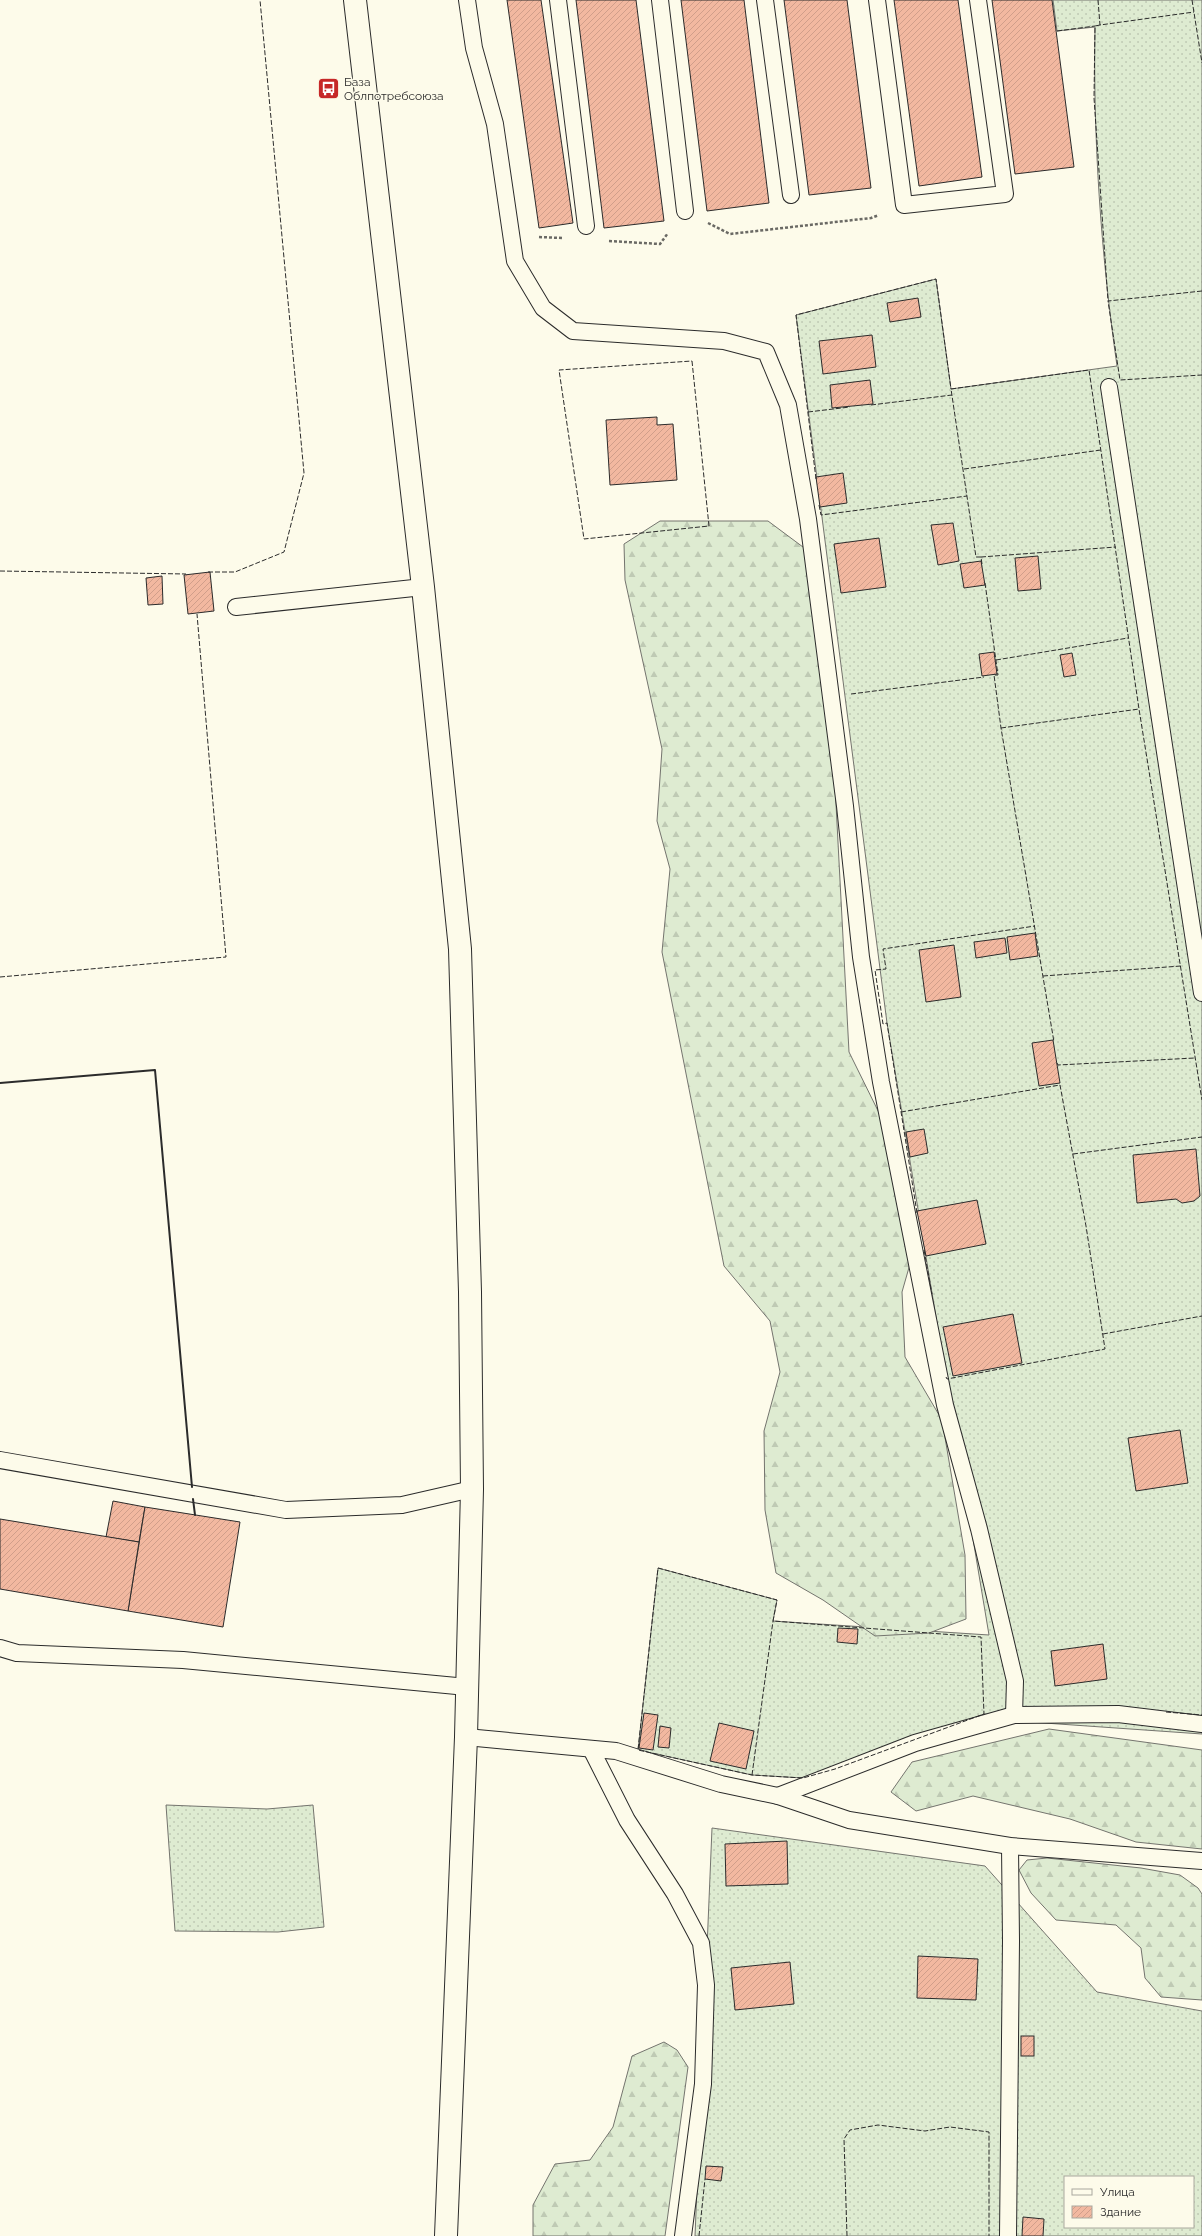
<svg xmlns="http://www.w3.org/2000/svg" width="1202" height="2236" font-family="Raleway,sans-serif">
	<defs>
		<pattern id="grass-dots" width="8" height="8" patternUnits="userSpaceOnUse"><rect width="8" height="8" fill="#deebd1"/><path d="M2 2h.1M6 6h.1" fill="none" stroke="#bfcab4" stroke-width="1.8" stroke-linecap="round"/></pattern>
		<pattern id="forest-firs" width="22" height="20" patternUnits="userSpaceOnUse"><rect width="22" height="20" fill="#deebd1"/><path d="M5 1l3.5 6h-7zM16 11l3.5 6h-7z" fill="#bfcab4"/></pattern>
		<pattern id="building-hatch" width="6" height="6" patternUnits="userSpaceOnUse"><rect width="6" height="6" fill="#f2b8a0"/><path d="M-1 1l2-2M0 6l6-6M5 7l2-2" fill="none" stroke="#d09e8a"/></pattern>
	</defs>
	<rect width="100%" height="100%" fill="#fdfbea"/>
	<g fill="url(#grass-dots)" stroke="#74746e" fill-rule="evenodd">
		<path d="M 1053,0 L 1202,0 L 1202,1734 L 1030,1722 L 984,1714 L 835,1769 L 803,1778 L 752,1775 L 638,1750 L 658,1568 L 777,1600 L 773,1621 L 989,1635 L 887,1023 L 796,315 L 936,279 L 951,389 L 1117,366 C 1101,254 1093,140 1095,27 L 1057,31 Z"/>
		<polygon points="166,1805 267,1809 313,1805 324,1927 278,1932 175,1931"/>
		<path d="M 712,1828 L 985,1866 L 1097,1992 L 1202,2011 L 1202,2236 L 695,2236 ZM 1065,2177 L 1193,2177 L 1193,2227 L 1065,2227 Z"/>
	</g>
	<g fill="url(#forest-firs)" stroke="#74746e">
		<polygon points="660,521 768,521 807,550 835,785 849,1052 886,1127 912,1257 902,1292 905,1357 942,1420 965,1555 966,1619 929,1633 875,1636 823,1600 776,1573 765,1510 764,1431 780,1372 770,1321 724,1266 662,952 670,869 657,821 662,749 625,580 624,544"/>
		<polygon points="1049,1729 1202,1750 1202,1849 1136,1842 1070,1819 973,1796 916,1811 891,1792 912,1762"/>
		<polygon points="1047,1858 1141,1868 1180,1875 1198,1888 1202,1894 1202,2000 1161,1997 1145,1978 1141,1948 1116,1925 1056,1920 1031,1893 1019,1870 1027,1860"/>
		<polygon points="664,2042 677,2050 688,2067 665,2236 533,2236 533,2205 555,2164 590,2160 613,2127 632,2056"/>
	</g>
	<g fill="url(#building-hatch)" stroke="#2b2b2b">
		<polygon points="507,0 541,0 573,223 539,228"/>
		<polygon points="576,0 636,0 664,221 604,228"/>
		<polygon points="681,0 744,0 769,203 707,211"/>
		<polygon points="784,0 847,0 871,188 809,195"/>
		<polygon points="894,0 958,0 982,177 919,186"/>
		<polygon points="992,0 1052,0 1074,167 1015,174"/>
		<polygon points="918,298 921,317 890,322 887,303"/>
		<polygon points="872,335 876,367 823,374 819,341"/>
		<polygon points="870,380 873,404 832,408 830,385"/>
		<polygon points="657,417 657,425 673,424 677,480 610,485 606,420"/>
		<polygon points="843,473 847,503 820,507 816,477"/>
		<polygon points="953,523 959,561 938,565 931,525"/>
		<polygon points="879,538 886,587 841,593 834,544"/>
		<polygon points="1038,556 1041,589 1018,591 1015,558"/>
		<polygon points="981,561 985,585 964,588 960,564"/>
		<polygon points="210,572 214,611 188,614 184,575"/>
		<polygon points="162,576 163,604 148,605 146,578"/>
		<polygon points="994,652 997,674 982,676 979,654"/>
		<polygon points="1072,653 1076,675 1064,677 1060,655"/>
		<polygon points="1035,933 1038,956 1010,960 1007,937"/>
		<polygon points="1005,938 1007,953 976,958 974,942"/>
		<polygon points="954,945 961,997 926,1002 919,950"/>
		<polygon points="1053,1040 1060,1083 1039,1086 1032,1043"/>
		<polygon points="924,1129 928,1153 910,1157 906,1132"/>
		<polygon points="1196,1149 1200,1196 1194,1201 1182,1203 1176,1199 1137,1203 1133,1155"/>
		<polygon points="977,1200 986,1244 926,1256 917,1211"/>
		<polygon points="1013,1314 1022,1363 953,1376 943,1327"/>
		<polygon points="1180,1430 1188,1483 1136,1491 1128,1438"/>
		<polygon points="113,1501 145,1507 139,1542 106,1537"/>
		<polygon points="145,1507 240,1522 223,1627 128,1611"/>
		<polygon points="0,1519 139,1542 128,1611 0,1589"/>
		<polygon points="838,1628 858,1629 857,1644 837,1642"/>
		<polygon points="1103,1644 1107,1679 1055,1686 1051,1651"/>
		<polygon points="644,1713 658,1715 653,1750 639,1748"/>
		<polygon points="719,1723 754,1731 746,1769 710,1761"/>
		<polygon points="660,1726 671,1728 669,1748 658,1747"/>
		<polygon points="787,1841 788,1884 726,1886 725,1844"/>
		<polygon points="918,1956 978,1959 976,2000 917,1998"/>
		<polygon points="790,1962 794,2004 735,2010 731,1968"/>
		<rect x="1021" y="2036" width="13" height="20"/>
		<polygon points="706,2166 723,2167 721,2181 705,2179"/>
		<polygon points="1023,2217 1044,2219 1043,2236 1022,2236"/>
	</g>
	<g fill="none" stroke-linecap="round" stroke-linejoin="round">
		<defs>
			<g id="service">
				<polyline points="467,0 474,48 495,124 515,261 543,308 573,331 724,341 766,352 788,405 808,519 845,806 861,957 881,1082 945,1405 979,1529 1015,1681 1014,1715"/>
				<polyline points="558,0 586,226"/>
				<polyline points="660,0 685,211"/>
				<polyline points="765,0 791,195"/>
				<polyline points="877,0 904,205 1005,194 978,0"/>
				<polyline points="1109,387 1202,993"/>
				<polyline points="236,607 423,587"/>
				<polyline points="0,1460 286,1510 402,1505 472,1489"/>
				<polyline points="0,1648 17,1653 183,1660 467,1687"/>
				<polyline points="466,1737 616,1751 721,1784 778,1796 849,1820 1010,1846 1202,1861"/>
				<polyline points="591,1749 627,1820 675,1894 701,1943 706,1985 703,2084 683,2236"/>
				<polyline points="778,1796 915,1743 1014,1715 1118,1714 1202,1724"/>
				<polyline points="1008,2236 1011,1941 1010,1846"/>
			</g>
			<polyline id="tertiary" points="355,0 423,587 460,949 470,1292 472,1489 466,1737 446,2236"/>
		</defs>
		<use href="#service" stroke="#2b2b2b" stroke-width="18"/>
		<use href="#tertiary" stroke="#2b2b2b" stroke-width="24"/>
		<g stroke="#6a6964" stroke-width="2.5" stroke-dasharray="3 2" stroke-linecap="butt">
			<polyline points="708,223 730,234 871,218 879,215"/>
			<polyline points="539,237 562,238"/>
			<polyline points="609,241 660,244 668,233"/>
		</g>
		<use href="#service" stroke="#fdfbea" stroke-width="16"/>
		<use href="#tertiary" stroke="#fdfbea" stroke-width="22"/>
		<g stroke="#2b2b2b" stroke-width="1" stroke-dasharray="5 2" stroke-linecap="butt">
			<polyline points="1098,0 1100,25 1194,12"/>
			<polyline points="1192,0 1202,63"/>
			<polyline points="1100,25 1095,26 1094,98 1108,301"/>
			<polyline points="1057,31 1095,26"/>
			<polyline points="1202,291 1108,301 1120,380 1202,375"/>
			<polygon points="692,361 709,526 584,539 559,370"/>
			<polyline points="871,405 952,395"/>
			<polyline points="808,412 850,407"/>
			<polyline points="964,469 1101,450"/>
			<polyline points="816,479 796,315 936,279 951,389"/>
			<polyline points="819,505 821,515 967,496"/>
			<polyline points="981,557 1116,547"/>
			<polyline points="982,564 981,557 976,557 951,389 1089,370 1139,709 1202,1100"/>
			<polyline points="0,571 186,574"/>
			<polyline points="208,572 235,572 284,552 304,473 260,0"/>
			<polyline points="985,583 998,675 994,675 1001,728 1054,1042"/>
			<polyline points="996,660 1128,638"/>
			<polyline points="851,694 984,677"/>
			<polyline points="1001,728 1139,709"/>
			<polyline points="1043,976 1181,966"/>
			<polyline points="0,977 226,957 197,614"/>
			<polyline points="1057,1063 1058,1065 1195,1058"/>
			<polyline points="901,1112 1060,1085 1086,1226 1105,1349 947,1379 946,1377"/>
			<polyline points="1073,1154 1202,1137"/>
			<polyline points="917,1213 887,1023 883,1024 875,970 886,969 883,949 1035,926"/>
			<polyline points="924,1250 932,1294"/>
			<polyline points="1103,1334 1202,1316"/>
			<polygon points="658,1568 777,1600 773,1621 981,1637 984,1714 835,1769 803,1778 752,1775 638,1750"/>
			<polyline points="1166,1712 1202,1715"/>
			<polyline points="752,1775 773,1621"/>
			<polyline points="699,2236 705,2179"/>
			<polyline points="847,2236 844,2139 850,2130 878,2125 925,2131 950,2127 989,2132 989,2236"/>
		</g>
		<g stroke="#2b2b2b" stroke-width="2">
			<polyline points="0,1083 155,1070 192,1487"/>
			<polyline points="193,1499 195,1515"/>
		</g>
	</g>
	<defs>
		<symbol id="bus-square" viewBox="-11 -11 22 22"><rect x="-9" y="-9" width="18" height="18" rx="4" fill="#c62828" stroke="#fdfbea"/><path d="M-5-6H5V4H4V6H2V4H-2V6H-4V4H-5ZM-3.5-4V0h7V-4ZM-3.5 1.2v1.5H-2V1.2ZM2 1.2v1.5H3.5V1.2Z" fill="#fff"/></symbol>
	</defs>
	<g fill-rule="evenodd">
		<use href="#bus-square" x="316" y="76" width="25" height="25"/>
	</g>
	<g text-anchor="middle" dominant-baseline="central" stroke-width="3" stroke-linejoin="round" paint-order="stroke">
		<g font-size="12" fill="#2b2b2b" stroke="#fdfbea" text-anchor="start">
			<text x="344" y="82">База<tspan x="344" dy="14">Облпотребсоюза</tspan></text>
		</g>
	</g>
	<rect x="1064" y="2176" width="130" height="52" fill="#fdfbea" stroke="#a9a89e"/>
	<rect x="1072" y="2189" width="20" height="6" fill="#fdfbea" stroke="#a9a89e"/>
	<text x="1100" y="2196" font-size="12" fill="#2b2b2b">Улица</text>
	<rect x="1072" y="2206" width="20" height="12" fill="url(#building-hatch)" stroke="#a9a89e"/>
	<text x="1100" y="2216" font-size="12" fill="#2b2b2b">Здание</text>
</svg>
